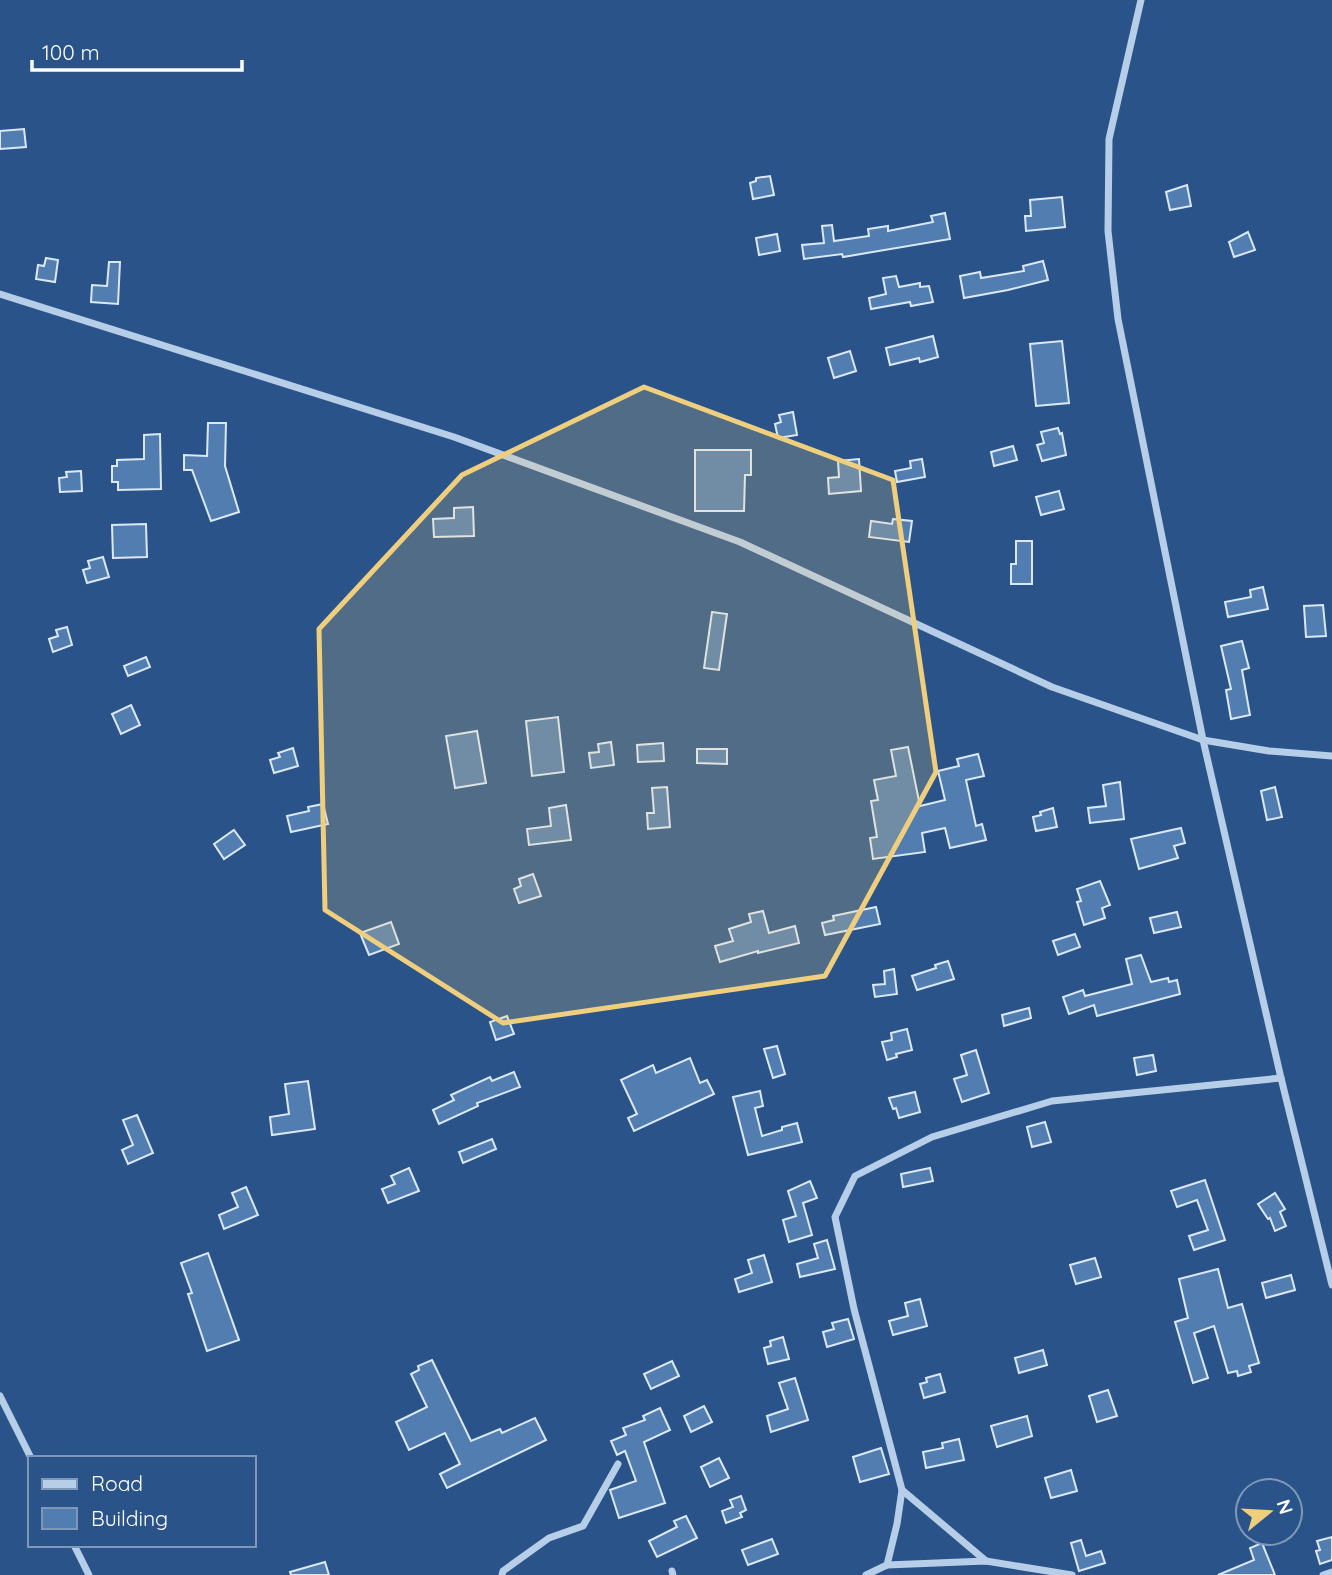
<svg xmlns="http://www.w3.org/2000/svg" width="1332" height="1575" font-family="Quicksand,sans-serif">
	<rect width="100%" height="100%" fill="#2a5489"/>
	<g fill="#527db0" stroke="#dbe8f7" stroke-width="2">
		<polygon points="24,129 26,147 0,149 0,131"/>
		<polygon points="770,176 774,195 753,199 750,183 756,181 756,178"/>
		<polygon points="1187,185 1191,206 1170,210 1166,192"/>
		<polygon points="1062,197 1065,227 1026,231 1025,216 1031,216 1030,200"/>
		<polygon points="945,213 950,239 843,257 842,254 804,259 802,245 824,243 822,226 832,225 834,241 869,236 868,229 888,226 888,231 933,222 931,216"/>
		<polygon points="1248,232 1255,250 1234,257 1229,242"/>
		<polygon points="777,234 780,251 759,255 756,238"/>
		<polygon points="46,258 58,260 55,282 36,279 38,265 44,266"/>
		<polygon points="1043,261 1048,280 1008,290 964,298 960,276 980,272 981,278 1024,271 1023,266"/>
		<polygon points="109,262 120,262 118,304 91,302 92,285 107,286"/>
		<polygon points="896,276 899,287 920,283 920,287 929,286 933,302 911,306 910,302 871,309 869,298 886,294 883,278"/>
		<polygon points="933,336 938,357 920,362 919,358 890,365 886,348"/>
		<polygon points="1062,341 1069,403 1036,406 1030,344"/>
		<polygon points="850,351 856,371 834,378 828,358"/>
		<polygon points="793,412 797,435 778,438 775,424 781,422 779,415"/>
		<polygon points="208,423 226,423 225,466 239,512 211,521 192,470 184,470 184,455 207,456"/>
		<polygon points="1058,428 1060,434 1062,433 1066,455 1042,461 1037,445 1044,443 1041,432"/>
		<polygon points="160,434 161,489 118,490 118,482 112,482 112,466 117,466 117,460 144,459 144,435"/>
		<polygon points="1013,446 1017,460 994,466 991,452"/>
		<polygon points="695,450 751,450 751,475 745,475 744,511 695,511"/>
		<polygon points="859,459 861,491 829,494 828,478 839,477 838,461"/>
		<polygon points="922,459 925,477 897,482 895,471 911,468 910,461"/>
		<polygon points="81,471 82,491 60,492 59,478 67,477 66,472"/>
		<polygon points="1059,491 1064,509 1041,515 1036,497"/>
		<polygon points="473,507 474,536 434,537 433,519 454,518 454,508"/>
		<polygon points="893,519 912,521 909,542 869,537 871,521 892,524"/>
		<polygon points="146,524 147,557 113,558 112,525"/>
		<polygon points="1016,541 1032,541 1032,584 1011,584 1011,564 1016,564"/>
		<polygon points="103,557 109,577 87,583 83,570 90,568 88,561"/>
		<polygon points="1263,587 1268,609 1228,617 1225,602 1251,597 1250,590"/>
		<polygon points="1323,605 1326,636 1306,637 1304,606"/>
		<polygon points="712,612 727,614 719,670 704,668"/>
		<polygon points="67,627 72,645 53,652 49,639 58,636 56,630"/>
		<polygon points="1242,641 1249,668 1242,670 1250,715 1231,719 1226,690 1231,689 1221,646"/>
		<polygon points="146,657 150,667 128,676 124,666"/>
		<polygon points="131,705 140,725 121,734 112,714"/>
		<polygon points="558,717 564,772 532,776 526,721"/>
		<polygon points="477,731 486,783 455,788 446,736"/>
		<polygon points="611,742 614,765 591,768 589,753 599,752 598,744"/>
		<polygon points="663,743 664,761 638,762 637,745"/>
		<polygon points="908,747 920,806 945,800 938,771 959,766 957,759 978,754 984,776 966,780 976,826 982,824 986,840 950,848 945,828 922,833 925,852 873,859 870,838 877,837 871,801 878,800 874,780 896,776 891,750"/>
		<polygon points="293,748 298,766 274,773 270,760 280,757 278,753"/>
		<polygon points="697,749 727,749 727,764 697,763"/>
		<polygon points="1120,782 1124,819 1090,823 1088,808 1106,806 1103,785"/>
		<polygon points="667,787 670,827 648,829 647,813 654,813 652,788"/>
		<polygon points="1275,787 1282,817 1267,820 1261,791"/>
		<polygon points="323,804 328,824 291,832 287,816 309,811 308,807"/>
		<polygon points="566,805 571,840 529,845 527,829 551,826 549,808"/>
		<polygon points="1053,808 1057,827 1036,831 1033,817 1041,815 1040,812"/>
		<polygon points="1181,828 1185,843 1174,846 1178,858 1139,869 1131,839"/>
		<polygon points="234,830 245,845 224,859 214,844"/>
		<polygon points="533,874 541,896 519,903 514,889 521,886 519,879"/>
		<polygon points="1100,881 1110,905 1102,908 1105,918 1084,925 1077,902 1081,901 1077,889"/>
		<polygon points="876,907 880,924 825,935 822,923 834,920 833,916"/>
		<polygon points="763,911 769,933 795,926 799,943 758,953 758,951 720,962 715,946 733,941 729,929 751,922 749,914"/>
		<polygon points="1177,912 1181,927 1154,933 1150,918"/>
		<polygon points="391,922 399,944 369,955 360,933"/>
		<polygon points="1075,934 1080,947 1058,955 1053,941"/>
		<polygon points="1141,955 1151,982 1168,978 1169,982 1177,980 1180,994 1097,1016 1094,1005 1069,1014 1063,997 1083,990 1085,996 1132,984 1126,959"/>
		<polygon points="948,961 954,979 917,990 912,976 936,968 935,965"/>
		<polygon points="894,969 897,994 875,997 873,985 885,984 884,971"/>
		<polygon points="1029,1008 1031,1018 1004,1026 1002,1015"/>
		<polygon points="507,1016 514,1034 496,1040 490,1022"/>
		<polygon points="907,1029 912,1050 896,1054 897,1057 887,1060 882,1042 892,1040 891,1033"/>
		<polygon points="777,1046 785,1074 773,1078 764,1049"/>
		<polygon points="976,1050 989,1093 962,1102 954,1079 967,1075 961,1055"/>
		<polygon points="1153,1055 1156,1071 1137,1075 1134,1058"/>
		<polygon points="690,1058 700,1083 707,1080 714,1094 634,1131 628,1118 637,1114 621,1080 653,1065 656,1073"/>
		<polygon points="514,1072 520,1087 477,1103 478,1106 439,1124 433,1110 454,1100 451,1095 490,1077 492,1081"/>
		<polygon points="308,1081 315,1129 272,1135 270,1117 289,1114 285,1084"/>
		<polygon points="760,1091 763,1106 755,1108 762,1136 782,1130 782,1127 797,1123 802,1142 748,1155 733,1097"/>
		<polygon points="915,1092 920,1112 899,1118 896,1108 893,1109 889,1098"/>
		<polygon points="137,1115 153,1153 128,1164 122,1150 133,1145 123,1120"/>
		<polygon points="1045,1122 1051,1142 1032,1147 1027,1127"/>
		<polygon points="492,1139 496,1149 463,1163 459,1152"/>
		<polygon points="409,1168 419,1191 388,1203 382,1189 395,1184 391,1176"/>
		<polygon points="930,1168 933,1181 903,1187 901,1174"/>
		<polygon points="1205,1180 1225,1240 1194,1250 1189,1236 1208,1230 1197,1200 1177,1207 1171,1191"/>
		<polygon points="810,1181 817,1198 803,1203 812,1235 789,1242 783,1220 796,1216 788,1191"/>
		<polygon points="246,1187 258,1215 224,1229 219,1215 238,1207 232,1193"/>
		<polygon points="1275,1193 1285,1209 1280,1212 1286,1226 1275,1231 1270,1218 1268,1219 1258,1204"/>
		<polygon points="827,1240 835,1269 800,1277 797,1264 818,1258 814,1244"/>
		<polygon points="208,1253 239,1340 207,1351 188,1294 192,1293 181,1263"/>
		<polygon points="764,1255 772,1282 739,1292 735,1279 752,1273 748,1260"/>
		<polygon points="1095,1258 1101,1277 1076,1284 1070,1265"/>
		<polygon points="1218,1269 1228,1308 1242,1304 1259,1363 1249,1366 1251,1372 1238,1376 1237,1371 1228,1373 1214,1326 1194,1333 1208,1378 1193,1383 1175,1322 1188,1318 1179,1279"/>
		<polygon points="1291,1275 1295,1290 1266,1298 1262,1283"/>
		<polygon points="920,1299 927,1326 893,1335 889,1321 908,1316 905,1303"/>
		<polygon points="848,1319 854,1339 827,1347 823,1332 834,1329 832,1323"/>
		<polygon points="783,1337 789,1359 768,1364 764,1348 771,1346 770,1341"/>
		<polygon points="1043,1350 1047,1365 1019,1373 1015,1358"/>
		<polygon points="432,1360 471,1441 500,1429 502,1433 535,1418 546,1440 447,1488 440,1474 460,1464 445,1433 409,1450 396,1422 427,1407 411,1374 419,1370 418,1366"/>
		<polygon points="672,1361 679,1376 651,1389 644,1374"/>
		<polygon points="940,1374 945,1392 924,1398 920,1384 927,1382 926,1378"/>
		<polygon points="795,1378 808,1420 771,1432 767,1416 788,1409 779,1383"/>
		<polygon points="1108,1390 1117,1416 1097,1422 1089,1396"/>
		<polygon points="704,1406 712,1422 691,1432 684,1416"/>
		<polygon points="660,1408 670,1430 644,1442 665,1503 619,1518 610,1490 636,1481 625,1451 617,1455 611,1441 626,1435 623,1428 645,1420 643,1416"/>
		<polygon points="1027,1416 1032,1436 997,1447 991,1426"/>
		<polygon points="959,1439 964,1460 926,1468 923,1452 943,1448 942,1443"/>
		<polygon points="881,1448 889,1474 860,1482 853,1457"/>
		<polygon points="719,1458 729,1478 710,1487 701,1467"/>
		<polygon points="1071,1470 1077,1491 1051,1498 1045,1478"/>
		<polygon points="741,1496 746,1510 740,1513 742,1517 726,1523 722,1511 733,1507 730,1500"/>
		<polygon points="686,1516 697,1538 657,1557 649,1541 677,1527 674,1521"/>
		<polygon points="1332,1537 1332,1560 1320,1564 1316,1551 1320,1550 1317,1541"/>
		<polygon points="772,1539 778,1554 748,1565 742,1550"/>
		<polygon points="1081,1540 1086,1556 1101,1551 1105,1563 1079,1571 1071,1543"/>
		<polygon points="1262,1543 1275,1575 1218,1575 1254,1560 1250,1548"/>
		<polygon points="325,1562 329,1575 291,1575 290,1572"/>
	</g>
	<g fill="none" stroke-linecap="round" stroke-linejoin="round">
		<g stroke="#b7cee9" stroke-width="7">
			<polyline points="1141,0 1109,139 1108,231 1118,319 1203,740 1281,1078 1332,1285"/>
			<polyline points="0,294 454,437 740,542 1052,687 1203,740 1269,751 1332,756"/>
			<polyline points="0,1396 31,1458"/>
			<polyline points="74,1545 89,1575"/>
			<polyline points="986,1561 902,1490 854,1309 835,1217 855,1176 932,1137 1052,1101 1281,1078"/>
			<polyline points="887,1565 986,1561 1072,1575"/>
			<polyline points="672,1571 673,1575"/>
			<polyline points="502,1575 503,1571 549,1538 583,1526 618,1464"/>
			<polyline points="866,1575 887,1565 897,1524 902,1490"/>
			<polyline points="1323,1575 1332,1572"/>
		</g>
	</g>
	<path fill="#efce7e" fill-opacity="0.2" stroke="#efce7e" stroke-width="5" stroke-linejoin="round" d="M 644,387 L 893,480 L 936,772 L 825,976 L 503,1023 L 325,910 L 319,629 L 462,475 Z"/>
	<rect x="28" y="1456" width="228" height="91" fill="#2a5489" stroke="#7f98b8" stroke-width="2"/>
	<rect x="42" y="1479" width="35" height="10" fill="#b7cee9" stroke="#7f98b8" stroke-width="2"/>
	<text x="91" y="1491" font-size="21" fill="#ffffff">Road</text>
	<rect x="42" y="1508" width="35" height="21" fill="#527db0" stroke="#7f98b8" stroke-width="2"/>
	<text x="91" y="1526" font-size="21" fill="#ffffff">Building</text>
	<g transform="translate(1269 1512) rotate(72)"><circle r="33" fill="#2a5489" stroke="#7f98b8" stroke-width="2"/>
	<path d="M0-5L12 26L0 18L-12 26Z" fill="#efce7e"/>
	<text y="-10" font-size="19" font-weight="bold" text-anchor="middle" fill="#ffffff">N</text>
	</g>
	<path d="M32 60v10h210v-10" fill="none" stroke="#ffffff" stroke-width="3.5"/>
	<text x="42" y="60" font-size="21" fill="#ffffff" stroke="#2a5489" stroke-width="5" paint-order="stroke">100 m</text>
</svg>
